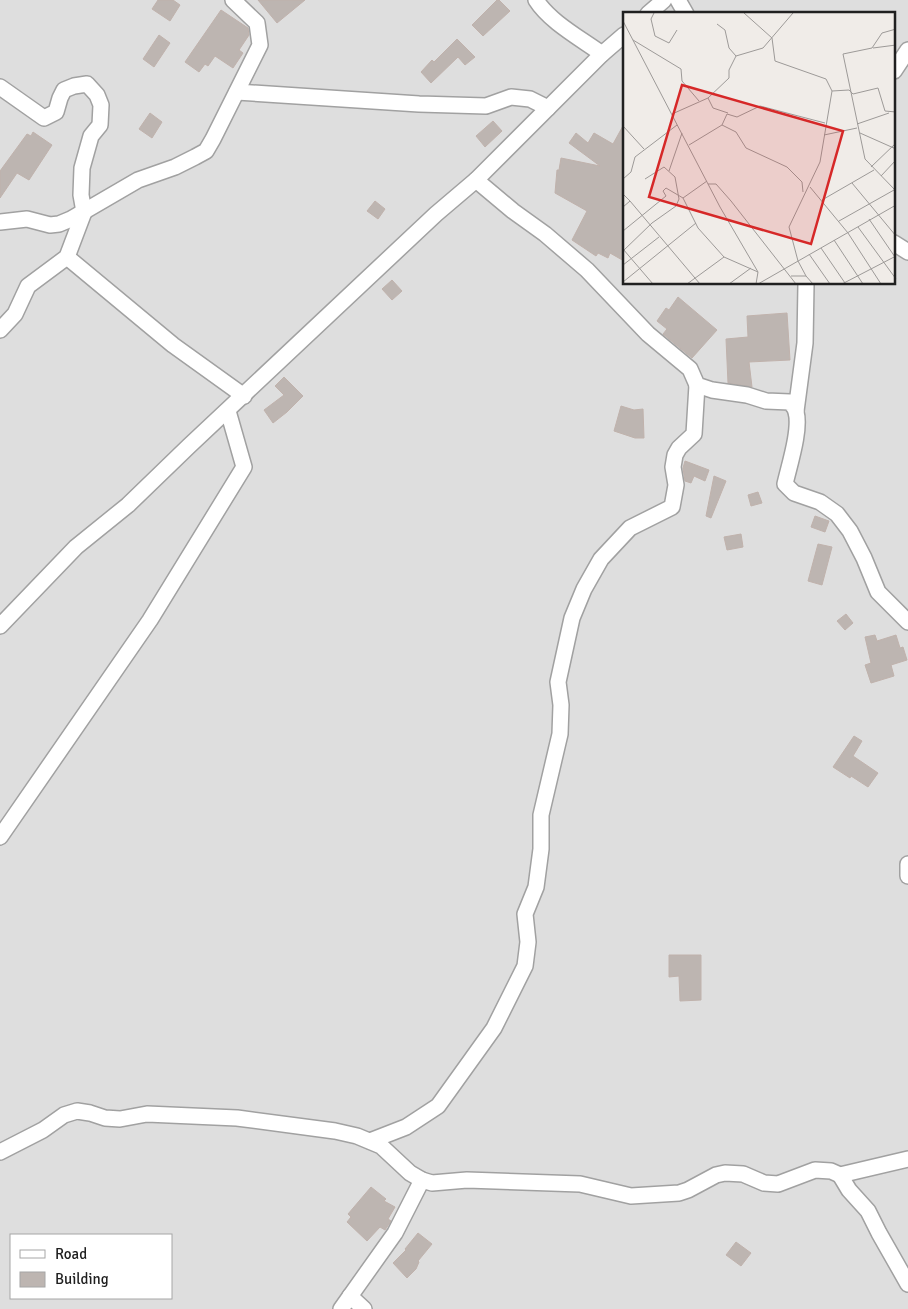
<svg xmlns="http://www.w3.org/2000/svg" width="908" height="1309" font-family="Signika,sans-serif">
	<rect width="100%" height="100%" fill="#f0ece8"/>
	<path fill="#dedede" fill-rule="evenodd" d="M 0,0 L 908,0 L 908,1309 L 0,1309 ZM 624,14 L 894,14 L 894,284 L 624,284 ZM 11,1235 L 171,1235 L 171,1298 L 11,1298 Z"/>
	<g fill="#bdb5b1" stroke="#c0b2ac">
		<polygon points="158,0 173,0 180,5 170,21 152,9"/>
		<polygon points="258,0 305,0 277,23"/>
		<polygon points="497,0 499,0 510,11 483,36 472,25"/>
		<polygon points="221,10 248,28 249,35 239,50 243,53 233,68 215,56 208,66 205,64 199,72 185,62"/>
		<polygon points="159,35 170,43 154,67 143,59"/>
		<polygon points="457,39 475,57 465,65 458,57 431,83 421,72 432,60 434,62"/>
		<polygon points="150,113 162,122 152,138 139,129"/>
		<polygon points="493,121 502,131 485,147 476,136"/>
		<polygon points="624,124 624,261 610,253 608,258 598,253 596,256 572,240 587,211 555,193 557,170 559,170 561,158 600,166 569,143 576,133 588,143 594,133 613,144"/>
		<polygon points="33,132 52,145 29,180 17,173 0,198 0,171 27,134 31,136"/>
		<polygon points="375,201 385,209 378,219 367,211"/>
		<polygon points="392,280 402,291 392,300 382,289"/>
		<polygon points="678,297 717,330 692,358 663,334 667,329 657,321 666,308 669,310"/>
		<polygon points="787,313 790,360 749,362 752,387 728,383 726,339 748,337 747,316"/>
		<polygon points="284,377 303,396 287,412 273,423 264,410 284,395 275,386"/>
		<polygon points="621,406 634,410 643,409 644,438 635,438 614,431"/>
		<polygon points="685,461 709,470 705,481 694,476 691,483 685,481 683,468"/>
		<polygon points="714,476 726,481 711,518 706,516"/>
		<polygon points="758,492 762,503 751,506 748,495"/>
		<polygon points="815,516 829,521 825,532 811,527"/>
		<polygon points="741,534 743,547 727,550 724,537"/>
		<polygon points="818,544 832,547 822,585 808,581"/>
		<polygon points="846,614 853,623 845,630 837,621"/>
		<polygon points="875,635 877,641 896,635 900,648 903,647 907,660 891,665 894,676 871,683 865,665 871,663 865,637"/>
		<polygon points="854,736 862,741 853,756 878,773 868,787 851,776 850,778 833,767"/>
		<polygon points="669,955 701,955 701,1000 680,1001 679,976 669,977"/>
		<polygon points="371,1187 386,1199 384,1201 395,1207 388,1219 391,1221 385,1230 380,1227 367,1241 347,1222 351,1217 348,1214"/>
		<polygon points="418,1233 432,1244 418,1261 419,1262 416,1269 407,1278 393,1263 406,1250 405,1249"/>
		<polygon points="736,1242 751,1253 741,1266 726,1255"/>
	</g>
	<g fill="none" stroke-linecap="round" stroke-linejoin="round">
		<defs>
			<g id="street">
				<path d="M 536,0 C 550,22 580,38 602,54"/>
				<polyline points="678,0 686,14"/>
				<polyline points="648,14 664,0"/>
				<polyline points="894,71 908,50"/>
				<polyline points="0,87 44,118 56,112 60,98 64,90 74,86 87,84 97,95 101,105 100,125 91,136 82,168 81,195 84,212 67,257 28,286 15,314 0,330"/>
				<polyline points="237,92 419,104 486,106 511,97 530,99 548,108"/>
				<path d="M 476,180 L 513,211 L 545,234 L 587,270 L 648,334 L 690,369 L 697,385 L 712,390 L 747,395 L 766,401 L 790,402 C 792,405 796,409 796,412 C 801,429 789,466 785,484 L 794,493 L 820,502 L 837,514 L 850,531 L 864,558 L 878,592 L 908,622"/>
				<polyline points="0,222 27,219 50,225 59,224 71,219 138,180 175,167 195,157 206,151 213,139 260,45 257,23 233,0"/>
				<polyline points="894,243 908,252"/>
				<polyline points="67,257 173,345 244,396"/>
				<polyline points="796,411 805,343 806,284"/>
				<polyline points="0,626 76,547 128,505 189,446 436,214 476,180 602,54 624,35"/>
				<polyline points="0,837 150,620 244,467 228,411"/>
				<polyline points="908,864 908,876"/>
				<polyline points="370,1141 406,1127 438,1106 494,1028 525,966 528,942 525,914 536,887 541,849 541,815 560,734 561,705 558,682 572,618 584,589 601,559 630,528 672,507 676,485 673,467 675,455 679,448 694,434 697,385"/>
				<polyline points="0,1152 43,1130 64,1115 77,1111 90,1113 105,1118 120,1119 147,1114 237,1118 335,1131 357,1136 381,1146 410,1173 422,1180 432,1183 467,1180 580,1184 631,1196 679,1193 688,1190 716,1175 725,1173 743,1174 764,1183 778,1184 815,1170 831,1171 840,1175 908,1159"/>
				<polyline points="840,1175 849,1190 868,1211 879,1233 908,1284"/>
				<polyline points="350,1296 364,1309"/>
				<polyline points="341,1309 395,1233 422,1180"/>
			</g>
		</defs>
		<use href="#street" stroke="#a1a1a1" stroke-width="18"/>
		<use href="#street" stroke="#fff" stroke-width="15"/>
	</g>
	<g transform="translate(623 12)">
		<rect width="272" height="272" fill="#f0ece8"/>
		<path fill="none" stroke="#9d9a98" stroke-width="1" d="M 31,1 L 28,7 L 32,24 L 46,31 L 54,18M 121,1 L 149,26 L 152,49 L 203,67 L 209,79 L 197,150 L 166,215 L 175,249 L 183,264M 0,9 L 97,195 L 135,260 L 133,272M 94,12 L 102,18 L 106,36 L 113,44M 273,17 L 259,21 L 249,36 L 220,42 L 242,147 L 273,179M 10,28 L 58,57 L 59,69 L 76,89M 250,36 L 273,33M 209,79 L 226,78 L 230,82 L 255,76 L 262,99 L 273,100M 85,86 L 90,96 L 105,101M 49,102 L 85,86 L 106,66 L 106,58 L 113,44 L 140,36 L 170,1M 234,112 L 266,101M 99,113 L 113,120 L 123,136 L 164,155 L 179,170 L 180,180M 0,114 L 21,137M 237,121 L 273,137M 201,123 L 234,116M 66,133 L 99,113 L 104,102 L 114,105 L 137,94 L 202,111M 248,155 L 273,131M 46,159 L 59,121M 258,164 L 273,148M 0,167 L 8,160 L 12,145 L 54,113M 229,171 L 273,224M 85,172 L 93,172 L 108,189 L 173,272M 187,175 L 225,221 L 258,272M 0,182 L 7,189 L 0,195M 60,186 L 84,169M 199,188 L 251,158M 7,189 L 77,272M 246,207 L 272,245M 216,209 L 271,178M 235,215 L 273,267M 0,219 L 43,184 L 40,179 L 43,176 L 60,186 L 75,216 L 101,245 L 135,260M 211,228 L 240,272M 198,236 L 222,271M 0,237 L 30,272M 0,239 L 29,211 L 53,194 L 56,187 L 52,165 L 41,155 L 22,167M 186,242 L 207,272M 0,253 L 36,225M 168,264 L 183,264 L 190,272M 0,270 L 73,211M 64,272 L 101,245M 106,272 L 128,256M 135,272 L 273,193M 219,272 L 273,244"/>
		<path fill="#d62828" fill-opacity="0.15" stroke="#d62828" stroke-width="2.5" d="M 59,73 L 220,119 L 188,232 L 26,185 Z"/>
		<rect width="272" height="272" fill="none" stroke="#202020" stroke-width="2.5"/>
	</g>
	<rect x="10" y="1234" width="162" height="65" fill="#ffffff" stroke="#a6a6a6"/>
	<rect x="20" y="1250" width="25" height="8" fill="#ffffff" stroke="#a6a6a6"/>
	<text x="55" y="1259" font-size="15" fill="#202020">Road</text>
	<rect x="20" y="1272" width="25" height="15" fill="#bdb5b1" stroke="#a6a6a6"/>
	<text x="55" y="1284" font-size="15" fill="#202020">Building</text>
</svg>
